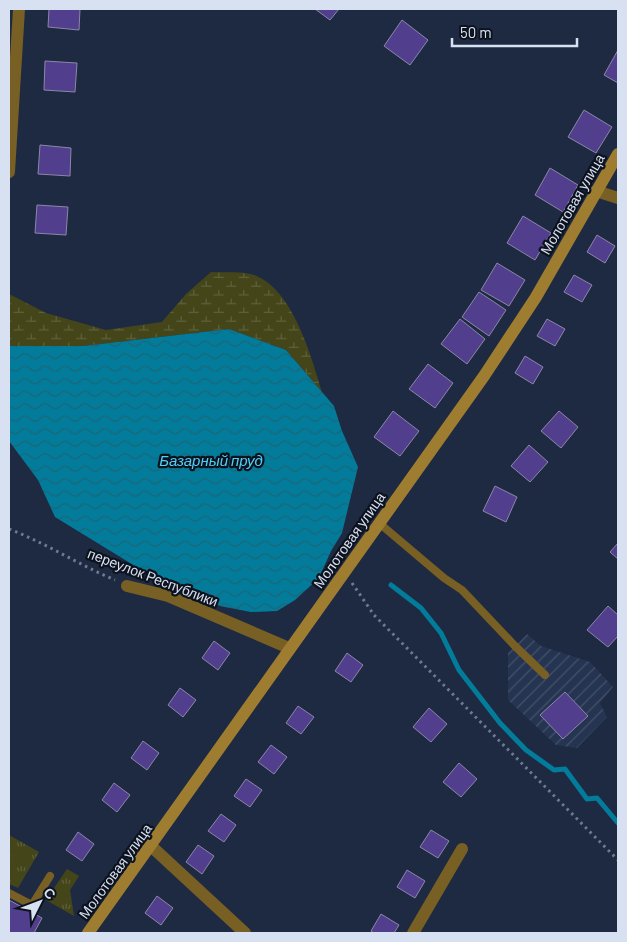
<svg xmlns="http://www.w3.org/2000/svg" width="627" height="942" font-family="Barlow,sans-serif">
	<defs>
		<pattern id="industrial-furrows" width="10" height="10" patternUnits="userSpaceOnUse" patternTransform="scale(1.25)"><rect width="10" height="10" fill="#253451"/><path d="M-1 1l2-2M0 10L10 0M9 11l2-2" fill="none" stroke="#44516a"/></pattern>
		<pattern id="grass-tufts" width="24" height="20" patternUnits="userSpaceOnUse" patternTransform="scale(1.25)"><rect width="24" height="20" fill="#444619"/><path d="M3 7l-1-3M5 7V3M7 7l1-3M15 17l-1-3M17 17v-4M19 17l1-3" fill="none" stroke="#5e603b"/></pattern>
		<pattern id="wetland-marsh" width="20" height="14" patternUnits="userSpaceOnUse" patternTransform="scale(1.25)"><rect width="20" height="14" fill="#444619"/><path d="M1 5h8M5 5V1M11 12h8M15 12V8" fill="none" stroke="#5e603b"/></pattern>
		<pattern id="water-waves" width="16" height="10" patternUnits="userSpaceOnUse" patternTransform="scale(1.25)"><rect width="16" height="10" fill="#027c9a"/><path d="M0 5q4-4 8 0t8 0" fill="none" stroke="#1b6679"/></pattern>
	</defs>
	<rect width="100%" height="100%" fill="#1e2a42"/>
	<polygon fill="url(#industrial-furrows)" points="527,634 541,646 590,662 613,687 600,703 607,717 577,748 556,745 508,700 508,653"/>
	<g fill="url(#grass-tufts)">
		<polygon points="9,835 39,852 18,888 9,884"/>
		<polygon points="67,869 79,876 70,890 74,916 46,900"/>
	</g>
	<path fill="url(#wetland-marsh)" d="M 211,272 C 224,273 242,271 254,275 C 293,289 311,356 322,392 L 286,350 L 229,329 L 83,346 L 9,346 L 9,294 L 46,313 L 106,330 L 162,322 L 186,294 Z"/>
	<polygon fill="url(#water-waves)" points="229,329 286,350 334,406 342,431 358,467 342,533 331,551 319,578 295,600 277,611 251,612 220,606 135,566 55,517 38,480 9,441 9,346 83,346"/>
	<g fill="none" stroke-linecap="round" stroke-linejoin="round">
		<polyline stroke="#027c9a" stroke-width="5" points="391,585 421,608 441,633 459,670 500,723 526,750 554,770 565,769 587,799 597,798 618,823"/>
	</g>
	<g fill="#513f8e" stroke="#8b87a6">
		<polygon points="49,9 80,9 79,30 48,27"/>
		<polygon points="315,9 339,9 330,20"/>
		<polygon points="402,20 428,40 410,65 384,46"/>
		<polygon points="618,50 618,83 604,75"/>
		<polygon points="45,61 77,63 75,92 44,90"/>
		<polygon points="584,110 612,127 596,153 568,137"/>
		<polygon points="40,145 71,148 70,176 38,174"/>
		<polygon points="550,168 578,185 563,212 535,195"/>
		<polygon points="37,205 68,207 66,235 35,233"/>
		<polygon points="523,216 551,233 535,260 507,243"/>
		<polygon points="597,235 615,246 605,263 587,252"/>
		<polygon points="497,263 525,280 509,306 481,290"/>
		<polygon points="574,275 592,285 582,302 564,292"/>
		<polygon points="479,292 506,310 489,336 462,317"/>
		<polygon points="460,319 485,339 467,364 441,344"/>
		<polygon points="547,319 565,329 555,346 537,336"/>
		<polygon points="525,356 543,367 533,384 515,373"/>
		<polygon points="428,364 453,383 435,408 409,389"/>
		<polygon points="393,411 419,431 400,456 374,437"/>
		<polygon points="559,411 578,427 561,448 541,431"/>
		<polygon points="529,445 548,462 530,482 511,466"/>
		<polygon points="495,486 517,497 506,522 483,511"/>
		<polygon points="618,543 618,559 610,552"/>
		<polygon points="608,606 618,615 618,636 608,647 587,630"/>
		<polygon points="214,641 230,653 218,670 202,658"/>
		<polygon points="347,653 363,665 351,682 335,671"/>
		<polygon points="180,688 196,700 183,717 168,705"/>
		<polygon points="565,692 588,716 563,739 540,715"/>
		<polygon points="298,706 314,717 301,734 286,723"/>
		<polygon points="429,708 447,724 431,742 413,727"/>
		<polygon points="143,741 159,753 147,770 131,758"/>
		<polygon points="271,745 287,757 274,774 258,762"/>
		<polygon points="459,763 477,779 461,797 443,782"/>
		<polygon points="246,779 262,790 250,807 234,796"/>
		<polygon points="114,783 130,795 117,812 102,800"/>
		<polygon points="221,814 236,825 224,842 208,831"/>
		<polygon points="431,830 449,841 438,858 420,847"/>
		<polygon points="78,832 94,844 82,861 66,850"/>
		<polygon points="198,845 214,856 202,874 186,862"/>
		<polygon points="407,870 425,881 415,898 397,887"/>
		<polygon points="157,896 173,908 161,925 145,913"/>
		<polygon points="9,900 42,918 34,933 9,933"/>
		<polygon points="381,914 399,925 394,933 374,933 371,931"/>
	</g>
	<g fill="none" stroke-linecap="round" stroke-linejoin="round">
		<g stroke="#6f7a8f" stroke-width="3" stroke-dasharray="2.5 4" stroke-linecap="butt">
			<path d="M 9,529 C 46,543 79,565 115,580"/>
			<polyline points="352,583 374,615 618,860"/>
		</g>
		<g stroke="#785f23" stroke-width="8">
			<polyline points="379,523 444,578 462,590 515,646 545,675"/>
			<polyline points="9,893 32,905 50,876"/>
		</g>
		<g stroke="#785f23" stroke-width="12">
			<polyline points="9,172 19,9"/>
			<polyline points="596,191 618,198"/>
			<polyline points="127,586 168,596 289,648"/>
			<polyline points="151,846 245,933"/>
			<polyline points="413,933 462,849"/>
		</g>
		<polyline stroke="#9e7d31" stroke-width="12" points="88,933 484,376 536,297 618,154"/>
	</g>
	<g text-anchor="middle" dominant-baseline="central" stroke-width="4.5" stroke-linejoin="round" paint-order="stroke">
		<g font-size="14" fill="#d8e1f1" stroke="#0d131e">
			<text transform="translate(572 204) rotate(-60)">Молотовая улица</text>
			<text transform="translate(349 540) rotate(-55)">Молотовая улица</text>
			<text transform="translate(153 577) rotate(21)">переулок Республики</text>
			<text transform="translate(115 871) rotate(-54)">Молотовая улица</text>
		</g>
		<g font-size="15" font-style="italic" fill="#4fd0f9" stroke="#0d131e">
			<text x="211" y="460">Базарный пруд</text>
		</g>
	</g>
	<rect width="627" height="942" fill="none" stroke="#d8e1f1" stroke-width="20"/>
	<g transform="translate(40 902) rotate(48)" stroke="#0d131e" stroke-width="4" paint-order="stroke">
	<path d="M0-4L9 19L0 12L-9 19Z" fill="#d8e1f1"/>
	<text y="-8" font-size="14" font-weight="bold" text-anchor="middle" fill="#d8e1f1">С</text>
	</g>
	<path d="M452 38v8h125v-8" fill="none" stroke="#d8e1f1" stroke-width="2.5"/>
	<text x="460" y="38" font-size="15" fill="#d8e1f1" stroke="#0d131e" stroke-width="4" paint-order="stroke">50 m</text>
</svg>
